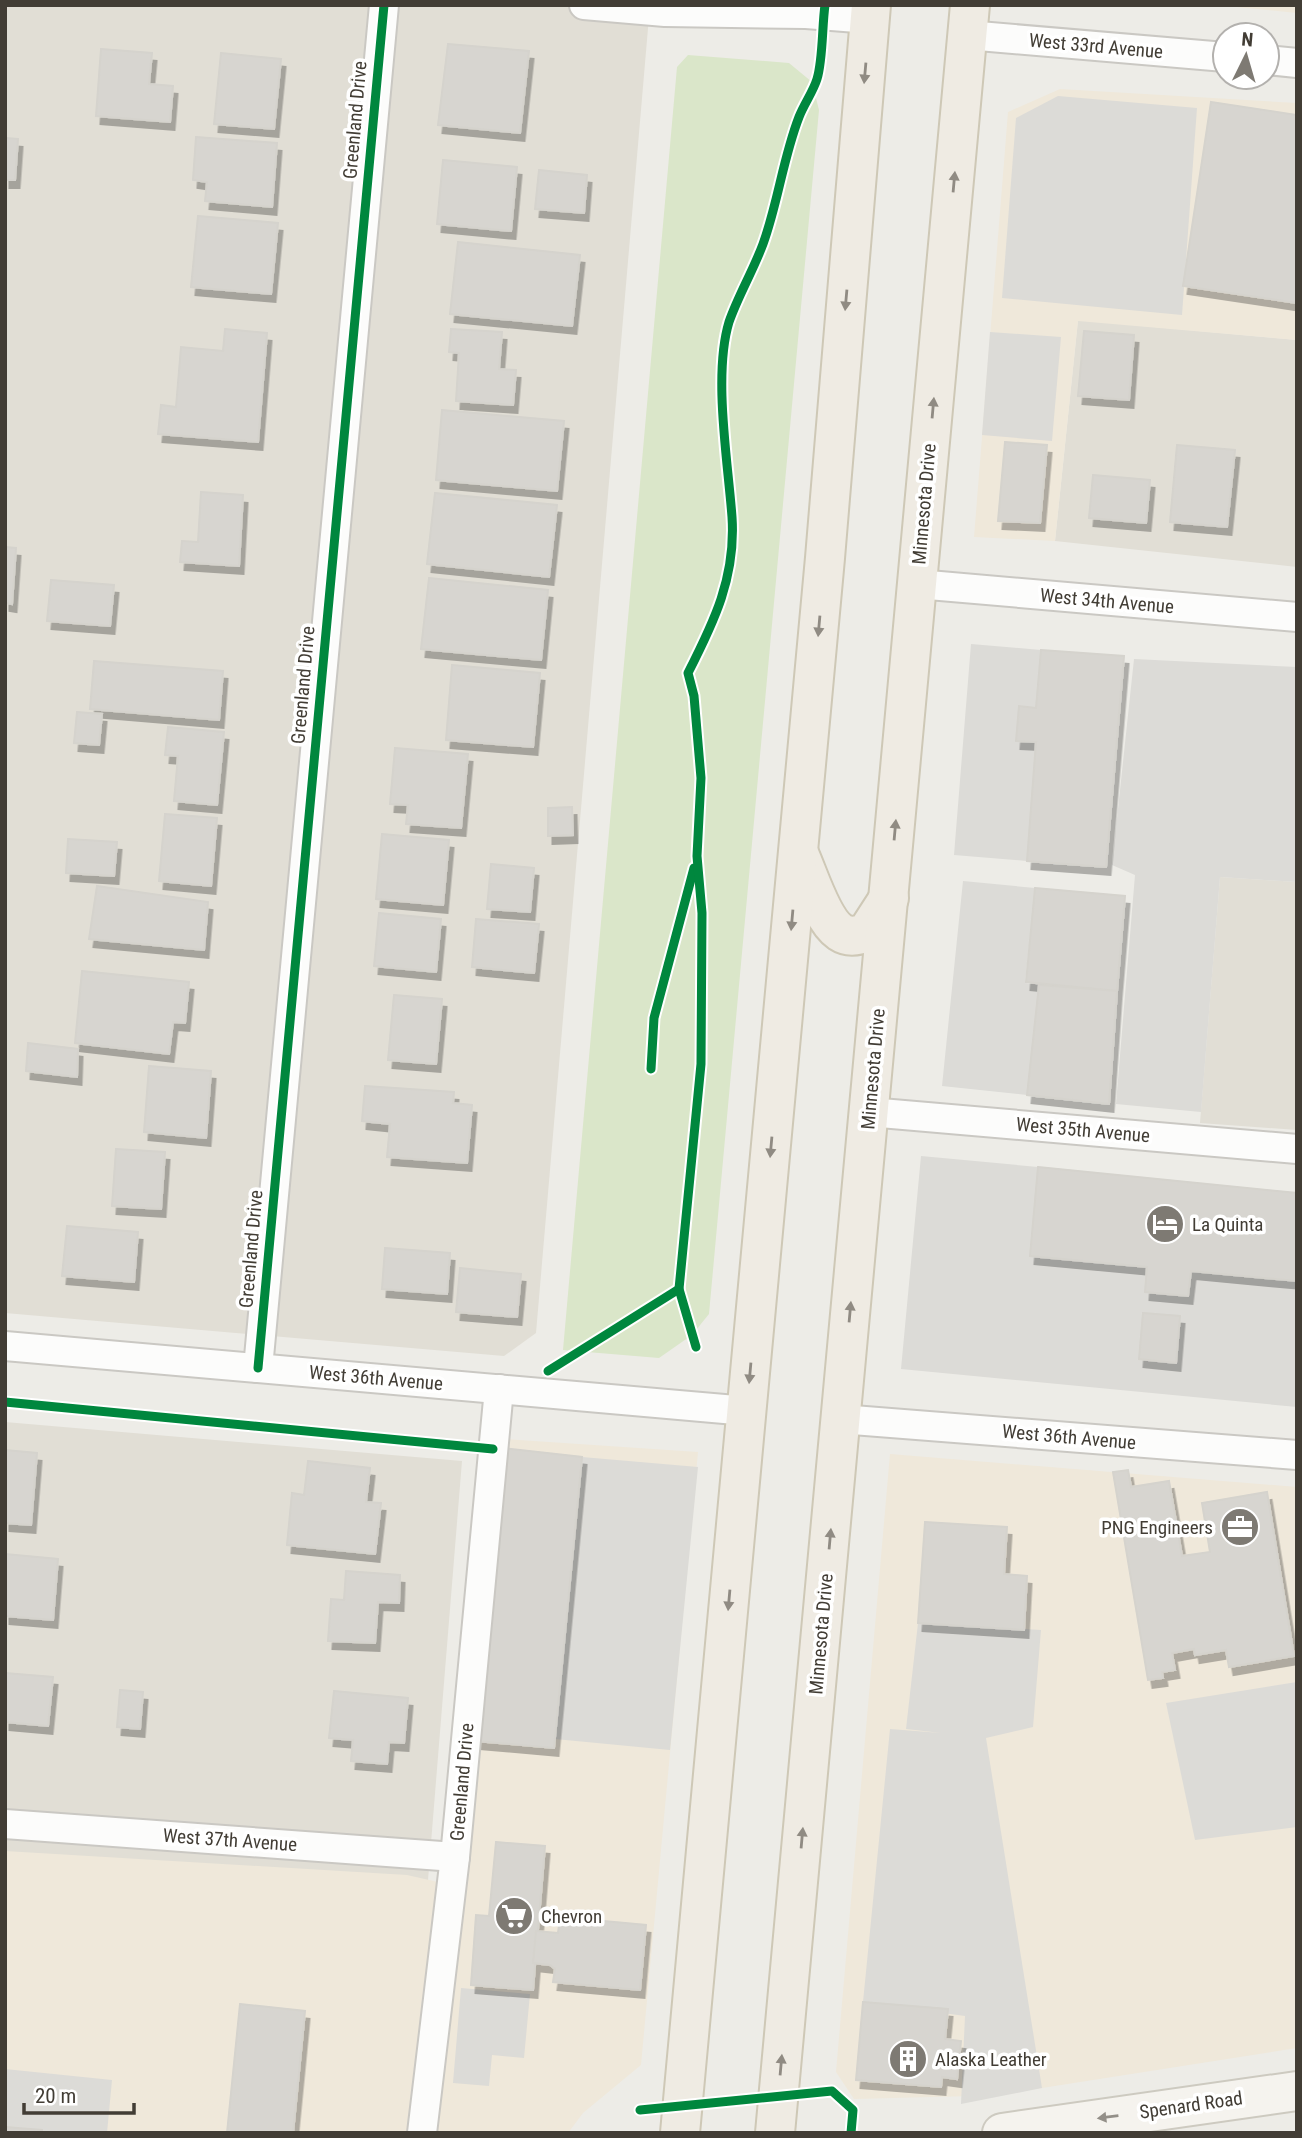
<svg xmlns="http://www.w3.org/2000/svg" width="1302" height="2138" font-family="'Roboto Condensed',sans-serif">
	<defs>
		<filter id="shadow"><feDropShadow dx="4.5" dy="8" stdDeviation="0" flood-color="#0004"/></filter>
	</defs>
	<rect width="100%" height="100%" fill="#edece7"/>
	<g fill="#e1ded5">
		<polygon points="5,5 650,5 536,1333 504,1356 5,1313"/>
		<polygon points="1078,320 1297,340 1297,567 1055,541"/>
		<polygon points="1220,877 1297,882 1297,1130 1200,1123"/>
		<polygon points="5,1422 462,1461 428,1880 5,1852"/>
	</g>
	<g fill="#efe8da">
		<polygon points="1216,5 1297,5 1297,13"/>
		<polygon points="1060,89 1297,103 1297,340 1078,321 1055,541 974,537 1008,112"/>
		<polygon points="503,1439 698,1452 641,2065 583,2113 568,2133 5,2133 5,1851 407,1875 460,1887"/>
		<polygon points="890,1454 1297,1487 1297,2048 1042,2088 974,2096 854,2099 836,2072"/>
	</g>
	<polygon fill="#dae6c9" points="688,55 789,63 812,82 819,110 709,1314 692,1335 659,1358 563,1350 677,67"/>
	<g fill="#dcdbd7">
		<polygon points="1058,96 1197,108 1182,315 1002,298 1016,118"/>
		<polygon points="990,332 1061,337 1052,441 982,435"/>
		<polygon points="971,644 1041,650 1036,708 1019,707 1036,742 1027,861 954,855"/>
		<polygon points="1134,659 1297,667 1297,882 1220,877 1201,1112 1116,1104 1135,875 1112,865"/>
		<polygon points="963,881 1035,888 1025,983 1039,985 1027,1095 942,1086"/>
		<polygon points="921,1156 1038,1167 1147,1267 1145,1292 1191,1271 1297,1281 1297,1407 901,1369"/>
		<polygon points="582,1457 698,1467 670,1750 555,1739"/>
		<polygon points="918,1623 1041,1630 1033,1727 986,1738 1042,2088 961,2104 965,2016 863,2002 890,1729 941,1733 906,1729"/>
		<polygon points="1297,1682 1297,1827 1195,1840 1166,1703"/>
		<polygon points="461,1988 530,1994 524,2058 492,2055 489,2086 453,2083"/>
		<polygon points="5,2069 112,2080 107,2133 42,2133 42,2130 5,2127"/>
	</g>
	<g fill="#d7d5d0" stroke="#d5d3cd" stroke-width="2" filter="url(#shadow)">
		<polygon points="448,44 529,51 520,133 438,125"/>
		<polygon points="101,49 152,53 149,84 173,86 170,122 96,116"/>
		<polygon points="221,53 281,59 274,129 214,124"/>
		<polygon points="1211,102 1297,115 1297,303 1183,286"/>
		<polygon points="196,137 277,143 272,207 205,201 207,182 193,180"/>
		<polygon points="5,138 18,139 15,180 5,180"/>
		<polygon points="443,160 517,167 511,231 437,224"/>
		<polygon points="539,170 587,175 584,213 535,209"/>
		<polygon points="198,216 278,223 271,294 191,287"/>
		<polygon points="458,242 580,255 572,326 450,314"/>
		<polygon points="225,329 267,333 258,442 158,434 161,405 176,407 181,347 223,351"/>
		<polygon points="451,329 502,332 499,369 516,370 513,405 456,401 459,353 449,352"/>
		<polygon points="1084,331 1134,335 1129,400 1078,396"/>
		<polygon points="442,410 564,421 557,491 436,480"/>
		<polygon points="1005,442 1047,445 1040,523 998,521"/>
		<polygon points="1177,445 1235,450 1227,527 1170,522"/>
		<polygon points="1093,475 1150,480 1146,523 1089,518"/>
		<polygon points="201,492 243,495 239,566 180,562 182,541 198,542"/>
		<polygon points="435,493 557,505 549,577 427,564"/>
		<polygon points="5,547 16,548 12,604 5,603"/>
		<polygon points="429,578 548,590 541,660 421,649"/>
		<polygon points="51,580 114,585 110,626 47,621"/>
		<polygon points="1041,650 1124,656 1106,867 1027,861 1036,742 1016,741 1019,706 1036,708"/>
		<polygon points="94,661 223,671 219,720 90,709"/>
		<polygon points="452,665 540,673 533,747 446,740"/>
		<polygon points="77,712 102,714 99,745 74,743"/>
		<polygon points="168,727 224,732 217,805 174,801 178,756 165,755"/>
		<polygon points="395,748 468,754 461,828 406,824 408,805 390,804"/>
		<polygon points="572,807 573,835 548,836 548,808"/>
		<polygon points="165,814 217,818 211,886 159,881"/>
		<polygon points="382,834 449,840 443,905 376,899"/>
		<polygon points="68,839 117,842 114,876 66,873"/>
		<polygon points="491,864 534,868 530,912 487,909"/>
		<polygon points="97,886 208,902 204,950 89,939"/>
		<polygon points="1035,888 1125,896 1117,991 1026,982"/>
		<polygon points="379,913 441,919 436,972 374,966"/>
		<polygon points="476,919 539,924 534,973 472,967"/>
		<polygon points="82,971 189,982 185,1023 173,1022 169,1054 75,1043"/>
		<polygon points="1039,985 1117,991 1109,1104 1027,1095"/>
		<polygon points="394,995 442,999 436,1064 388,1060"/>
		<polygon points="28,1043 78,1049 77,1077 26,1071"/>
		<polygon points="149,1066 211,1071 206,1138 144,1132"/>
		<polygon points="365,1086 454,1092 453,1103 472,1105 467,1163 387,1157 390,1124 362,1121"/>
		<polygon points="116,1149 165,1152 161,1209 112,1206"/>
		<polygon points="1038,1167 1297,1193 1297,1281 1191,1271 1188,1296 1145,1292 1147,1267 1030,1256"/>
		<polygon points="67,1226 138,1232 134,1282 62,1276"/>
		<polygon points="385,1248 450,1253 447,1294 382,1289"/>
		<polygon points="460,1268 521,1274 517,1317 456,1312"/>
		<polygon points="1143,1313 1180,1316 1176,1363 1139,1359"/>
		<polygon points="502,1448 582,1457 554,1748 476,1741"/>
		<polygon points="5,1450 37,1453 31,1525 5,1523"/>
		<polygon points="308,1461 370,1468 366,1502 381,1503 375,1554 287,1545 292,1493 304,1495"/>
		<polygon points="1128,1470 1131,1487 1169,1481 1182,1556 1210,1552 1202,1503 1267,1492 1294,1656 1229,1667 1226,1650 1195,1655 1194,1649 1172,1653 1175,1670 1162,1672 1163,1678 1148,1680 1113,1472"/>
		<polygon points="925,1522 1007,1527 1004,1574 1027,1576 1024,1630 918,1623"/>
		<polygon points="5,1554 58,1559 53,1620 5,1616"/>
		<polygon points="346,1571 400,1575 399,1603 378,1602 375,1643 328,1641 331,1599 344,1600"/>
		<polygon points="5,1673 53,1677 48,1726 5,1722"/>
		<polygon points="120,1690 143,1692 140,1729 117,1727"/>
		<polygon points="334,1691 408,1698 404,1743 389,1742 387,1764 351,1761 353,1740 329,1738"/>
		<polygon points="496,1842 545,1846 533,1990 471,1985 476,1915 489,1916"/>
		<polygon points="560,1917 646,1925 640,1990 553,1982 555,1969 550,1965 533,1963 536,1931 558,1933"/>
		<polygon points="863,2002 948,2009 945,2039 961,2041 957,2079 942,2077 941,2087 856,2080"/>
		<polygon points="240,2004 305,2011 293,2133 227,2133"/>
		<polygon points="5,2127 42,2130 42,2133 5,2133"/>
	</g>
	<g fill="none" stroke-linecap="round" stroke-linejoin="round">
		<defs>
			<g id="minor">
				<polyline points="584,5 665,12 806,14 870,19"/>
				<polyline points="967,35 1225,57"/>
				<polyline points="1267,60 1297,63"/>
				<polyline points="917,584 1297,617"/>
				<polyline points="869,1112 1297,1149"/>
				<polyline points="5,1346 747,1411"/>
				<polyline points="258,1368 384,5"/>
				<polyline points="840,1419 1297,1455"/>
				<polyline points="5,1824 455,1857"/>
				<polyline points="422,2133 455,1857 499,1389"/>
			</g>
			<polyline id="secondary" points="1002,2133 1297,2091"/>
			<g id="primary">
				<path d="M 800,856 C 809,876 822,920 840,932 C 849,938 858,936 867,932 L 889,898"/>
				<polyline points="680,2133 825,558 871,5"/>
				<polyline points="775,2133 970,5"/>
			</g>
		</defs>
		<use href="#minor" stroke="#cac8c3" stroke-width="32"/>
		<use href="#secondary" stroke="#cdcac0" stroke-width="42"/>
		<use href="#primary" stroke="#cec8b6" stroke-width="42"/>
		<use href="#minor" stroke="#fcfcfb" stroke-width="28"/>
		<use href="#secondary" stroke="#f5f3ee" stroke-width="38"/>
		<use href="#primary" stroke="#efebe3" stroke-width="38"/>
		<defs>
			<g id="cycleway">
				<polyline points="651,1069 654,1018 694,868"/>
				<path d="M 696,1347 L 679,1289 L 701,1064 L 702,913 L 697,856 L 701,778 L 694,696 L 688,673 C 714,622 736,577 732,517 C 728,462 713,375 729,322 C 738,296 753,271 763,244 C 778,203 783,158 799,117 C 804,104 813,92 817,79 C 823,60 822,26 825,5"/>
				<polyline points="258,1368 384,5"/>
				<polyline points="548,1371 679,1289"/>
				<polyline points="5,1402 493,1449"/>
				<polyline points="640,2110 832,2091 853,2110 851,2133"/>
			</g>
		</defs>
		<use href="#cycleway" stroke="#fff" stroke-width="13"/>
		<use href="#cycleway" stroke="#00873e" stroke-width="9"/>
	</g>
	<defs><path id="oneway-solid" d="M-6-.8H1V-3.2L6.5 0L1 3.2V.8H-6Z" transform="scale(1.75)"/></defs>
	<g fill="#908b83">
		<use href="#oneway-solid" transform="translate(865 73) rotate(95)"/>
		<use href="#oneway-solid" transform="translate(954 182) rotate(-85)"/>
		<use href="#oneway-solid" transform="translate(846 300) rotate(95)"/>
		<use href="#oneway-solid" transform="translate(933 408) rotate(-85)"/>
		<use href="#oneway-solid" transform="translate(819 626) rotate(95)"/>
		<use href="#oneway-solid" transform="translate(895 830) rotate(-85)"/>
		<use href="#oneway-solid" transform="translate(792 920) rotate(95)"/>
		<use href="#oneway-solid" transform="translate(771 1147) rotate(95)"/>
		<use href="#oneway-solid" transform="translate(850 1312) rotate(-85)"/>
		<use href="#oneway-solid" transform="translate(750 1373) rotate(95)"/>
		<use href="#oneway-solid" transform="translate(830 1539) rotate(-85)"/>
		<use href="#oneway-solid" transform="translate(729 1600) rotate(95)"/>
		<use href="#oneway-solid" transform="translate(802 1838) rotate(-85)"/>
		<use href="#oneway-solid" transform="translate(781 2065) rotate(-85)"/>
	</g>
	<use fill="#938f88" href="#oneway-solid" transform="translate(1108 2117) rotate(173)"/>
	<defs>
		<symbol id="hotel-disc" viewBox="-11 -11 22 22"><circle r="9.5" fill="#7e7a73" stroke="#fff"/><path d="M-6-4.5h1.5V1H6V5H4.5V3h-9V5H-6ZM-4 0a1.8 1.8 0 1 1 3.6 0ZM.5 0V-2.5h3Q6-2.5 6 0Z" fill="#fff"/></symbol>
		<symbol id="office-disc" viewBox="-11 -11 22 22"><circle r="9.5" fill="#7e7a73" stroke="#fff"/><path d="M-6-3h4V-5.5h4V-3h4V5H-6ZM-1-4.5V-3h2v-1.5ZM-6 0V1H6V0Z" fill="#fff"/></symbol>
		<symbol id="supermarket-disc" viewBox="-11 -11 22 22"><circle r="9.5" fill="#7e7a73" stroke="#fff"/><path d="M-6-5.5h2.5l.6 2H6L4.5 2H-2.5L-4.4-4H-6ZM-1.5 3.2a1.3 1.3 0 1 0 .1 0ZM3 3.2a1.3 1.3 0 1 0 .1 0Z" fill="#fff"/></symbol>
		<symbol id="building-disc" viewBox="-11 -11 22 22"><circle r="9.5" fill="#7e7a73" stroke="#fff"/><path d="M-4-6H4V6H1V3H-1V6H-4ZM-2.5-4.3h1.7v1.8h-1.7ZM.8-4.3h1.7v1.8H.8ZM-2.5-1h1.7V.8h-1.7ZM.8-1h1.7V.8H.8Z" fill="#fff"/></symbol>
	</defs>
	<g fill-rule="evenodd">
		<use href="#hotel-disc" x="1143" y="1202" width="44" height="44"/>
		<use href="#office-disc" x="1218" y="1505" width="44" height="44"/>
		<use href="#supermarket-disc" x="492" y="1894" width="44" height="44"/>
		<use href="#building-disc" x="886" y="2037" width="44" height="44"/>
	</g>
	<g text-anchor="middle" dominant-baseline="central" stroke-width="7" stroke-linejoin="round" paint-order="stroke">
		<g font-size="19" fill="#423d35" stroke="#fff">
			<text transform="translate(1096 46) rotate(5)">West 33rd Avenue</text>
			<text transform="translate(355 120) rotate(-85)">Greenland Drive</text>
			<text transform="translate(924 504) rotate(-85)">Minnesota Drive</text>
			<text transform="translate(1107 601) rotate(5)">West 34th Avenue</text>
			<text transform="translate(303 685) rotate(-85)">Greenland Drive</text>
			<text transform="translate(873 1069) rotate(-85)">Minnesota Drive</text>
			<text transform="translate(1083 1130) rotate(5)">West 35th Avenue</text>
			<text transform="translate(251 1249) rotate(-85)">Greenland Drive</text>
			<text transform="translate(376 1378) rotate(5)">West 36th Avenue</text>
			<text transform="translate(1069 1437) rotate(5)">West 36th Avenue</text>
			<text transform="translate(821 1634) rotate(-85)">Minnesota Drive</text>
			<text transform="translate(462 1782) rotate(-85)">Greenland Drive</text>
			<text transform="translate(230 1840) rotate(4)">West 37th Avenue</text>
			<text transform="translate(1191 2105) rotate(-8)">Spenard Road</text>
		</g>
		<g font-size="19" fill="#423d35" stroke="#fff" text-anchor="start">
			<text x="1192" y="1224">La Quinta</text>
			<text x="1213" y="1527" text-anchor="end">PNG Engineers</text>
			<text x="541" y="1916">Chevron</text>
			<text x="935" y="2059">Alaska Leather</text>
		</g>
	</g>
	<rect width="1302" height="2138" fill="none" stroke="#423d35" stroke-width="14"/>
	<g transform="translate(1246 56) rotate(5)"><circle r="33" fill="#ffffff" stroke="#b3b1ae" stroke-width="2"/>
	<path d="M0-5L12 26L0 18L-12 26Z" fill="#7e7a73"/>
	<text y="-10" font-size="19" font-weight="bold" text-anchor="middle" fill="#423d35">N</text>
	</g>
	<path d="M24 2103v10h110v-10" fill="none" stroke="#423d35" stroke-width="3.5"/>
	<text x="35" y="2103" font-size="21" fill="#423d35" stroke="#ffffff" stroke-width="5" paint-order="stroke">20 m</text>
</svg>
